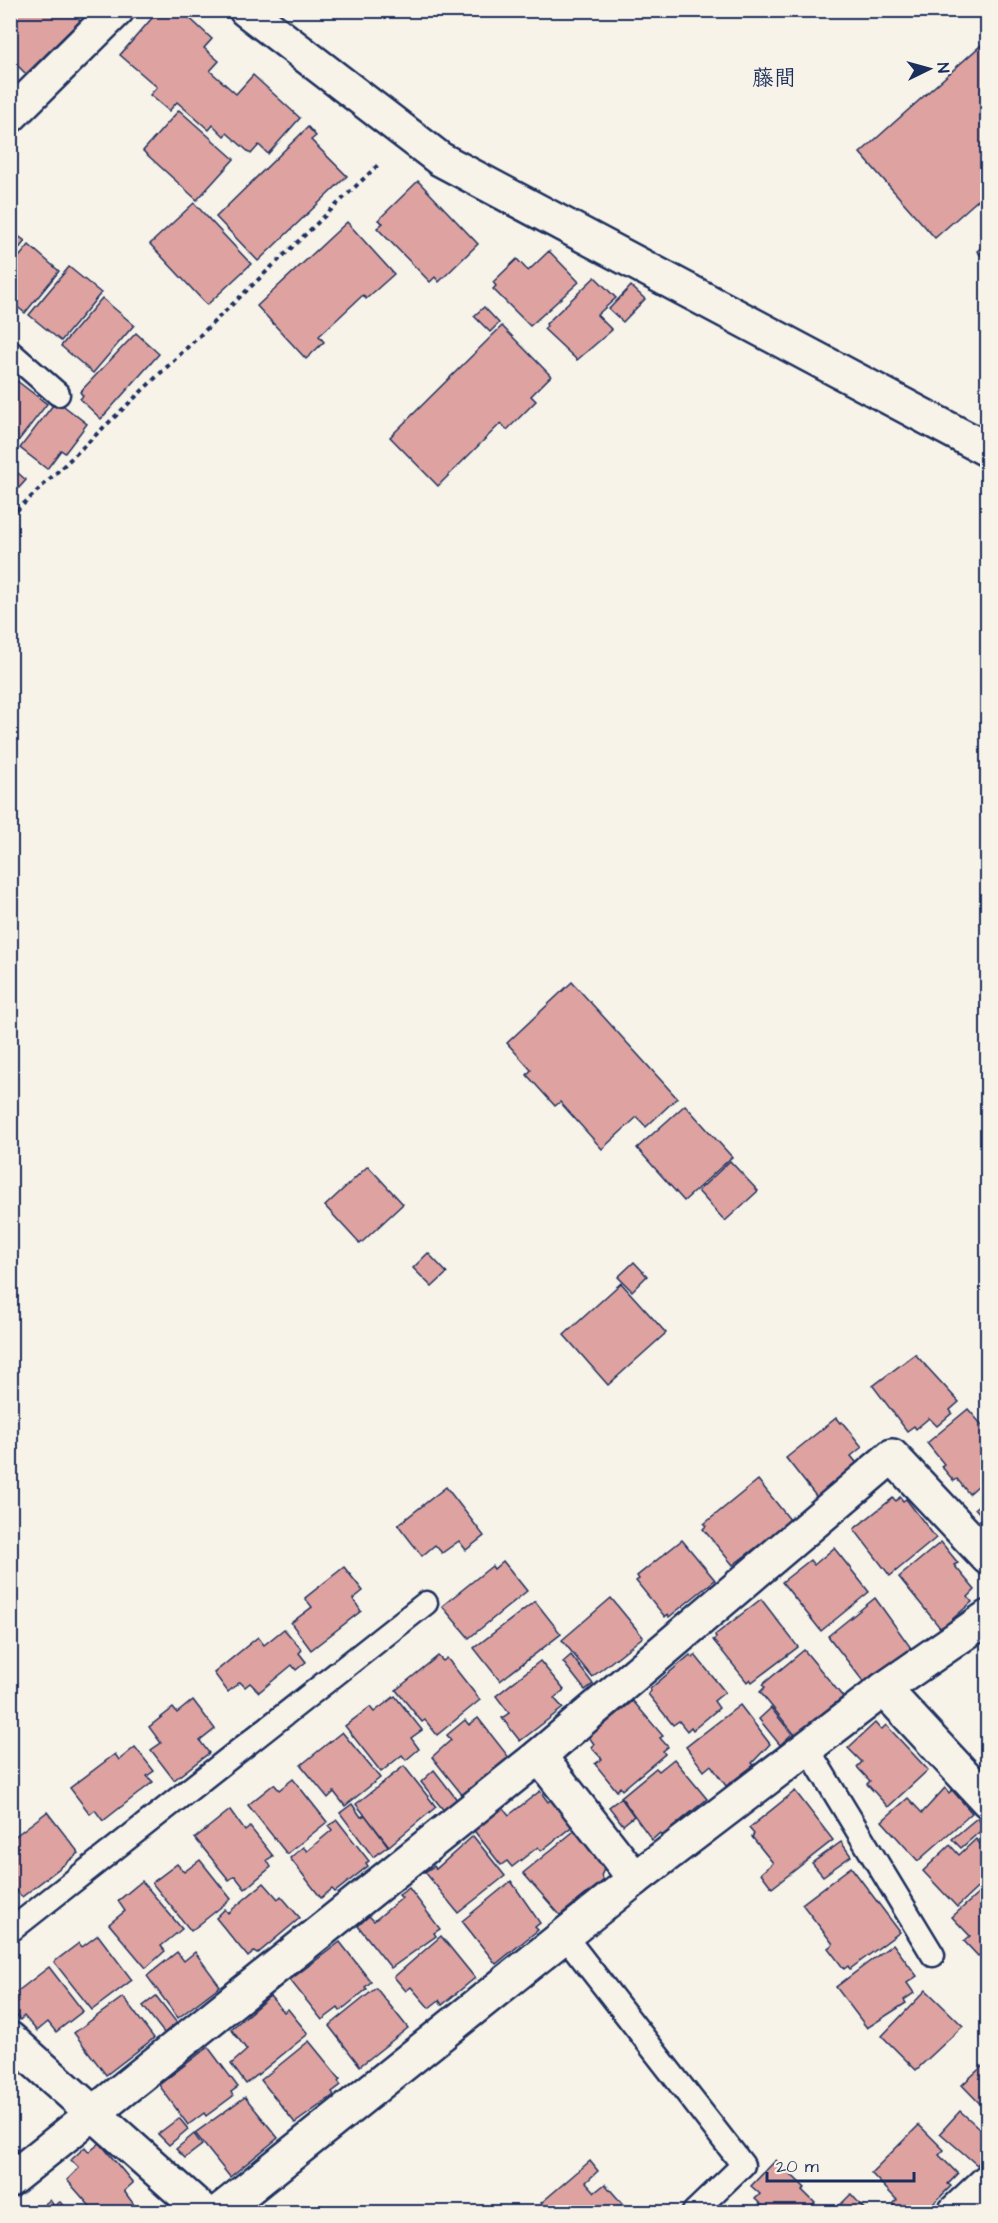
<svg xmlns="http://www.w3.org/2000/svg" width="998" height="2223" font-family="'Architects Daughter','Klee One',sans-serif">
	<rect width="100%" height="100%" fill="#f7f3e8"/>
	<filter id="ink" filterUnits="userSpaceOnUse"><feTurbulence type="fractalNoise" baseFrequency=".0167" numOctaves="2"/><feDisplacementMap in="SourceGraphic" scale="12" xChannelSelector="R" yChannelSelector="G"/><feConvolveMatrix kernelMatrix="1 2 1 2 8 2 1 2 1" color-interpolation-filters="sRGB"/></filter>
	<g filter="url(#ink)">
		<g fill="#dea3a0" stroke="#1b2f5e" stroke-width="1.5">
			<polygon points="21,10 71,10 80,21 26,74 10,58 10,21"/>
			<polygon points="159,10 181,10 212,39 204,48 219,61 210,71 236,94 253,75 300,118 268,154 259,145 251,154 227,133 224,136 213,125 209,130 177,102 169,111 150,95 157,87 120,55"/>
			<polygon points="988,39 988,191 935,238 860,153"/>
			<polygon points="179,110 234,159 197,200 143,151"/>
			<polygon points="308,127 316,136 311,140 347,176 258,261 216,217"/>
			<polygon points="418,181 478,244 439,282 435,277 430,282 377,228 383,223 378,220"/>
			<polygon points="194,203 251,264 207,305 150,244"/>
			<polygon points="347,222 394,274 366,299 363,295 319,336 324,342 306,359 257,306"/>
			<polygon points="10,230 25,241 10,260"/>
			<polygon points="988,242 988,263 977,251"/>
			<polygon points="29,245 59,271 25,313 10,301 10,268"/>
			<polygon points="549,251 579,282 530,326 493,289 496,286 493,282 517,259 528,271"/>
			<polygon points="69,267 101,293 61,341 29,315"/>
			<polygon points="595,277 616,298 597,315 612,330 577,360 544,329 547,326 546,324"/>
			<polygon points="631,286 645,299 623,322 609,309"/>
			<polygon points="102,298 134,325 93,373 61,346"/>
			<polygon points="484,307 499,323 490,332 474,316"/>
			<polygon points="502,326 551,376 531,396 536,401 507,430 501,423 438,486 390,437"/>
			<polygon points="136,333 159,354 101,419 80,399 83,396 80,392"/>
			<polygon points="17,381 47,404 12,449 10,390"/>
			<polygon points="60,403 87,424 65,453 61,450 47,469 20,448 53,405 56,407"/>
			<polygon points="10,466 26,480 10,498"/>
			<polygon points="572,982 677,1098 646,1127 637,1117 602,1149 560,1102 555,1106 527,1075 531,1070 507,1043"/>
			<polygon points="685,1105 732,1157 684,1201 637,1148"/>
			<polygon points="730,1161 758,1191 725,1221 698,1191"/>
			<polygon points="368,1166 403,1204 360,1244 325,1206"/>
			<polygon points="428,1253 447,1273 432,1287 413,1268"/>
			<polygon points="634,1262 647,1276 632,1291 618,1277"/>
			<polygon points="621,1283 666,1333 608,1385 564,1335"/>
			<polygon points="915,1354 959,1402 950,1410 952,1413 937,1426 929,1418 916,1429 914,1426 907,1431 873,1386"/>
			<polygon points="968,1409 988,1432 988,1489 985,1491 979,1485 969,1494 957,1479 954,1481 941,1466 944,1464 927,1443"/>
			<polygon points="836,1418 840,1423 842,1422 862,1447 851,1456 860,1467 819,1500 786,1458"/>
			<polygon points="758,1480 791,1521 733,1565 703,1529 706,1526 704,1524"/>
			<polygon points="446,1487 484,1536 466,1550 459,1541 442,1553 435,1545 422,1556 398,1525"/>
			<polygon points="900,1497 903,1501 906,1499 936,1538 890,1576 854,1529 893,1498 896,1501"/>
			<polygon points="988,1497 988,1523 975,1508"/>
			<polygon points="682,1540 715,1580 669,1617 668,1614 665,1617 636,1581 639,1579 637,1576"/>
			<polygon points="941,1542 958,1563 954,1565 975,1590 968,1597 972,1602 941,1629 899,1577"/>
			<polygon points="834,1548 869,1592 821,1631 782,1582 810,1560 814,1565"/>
			<polygon points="503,1561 527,1591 469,1638 442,1606 492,1566 494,1569"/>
			<polygon points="344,1567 363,1591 353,1599 361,1611 311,1650 291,1623 312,1607 305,1598"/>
			<polygon points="611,1598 643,1637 592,1677 562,1640"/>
			<polygon points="875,1598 911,1648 866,1685 828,1636"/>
			<polygon points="761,1599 798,1647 752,1682 750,1679 747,1682 713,1640 716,1638 715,1635"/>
			<polygon points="535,1601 561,1634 500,1681 474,1648"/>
			<polygon points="284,1629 302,1650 299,1653 306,1662 296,1670 292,1665 259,1692 250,1683 245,1687 240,1682 228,1692 214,1673 258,1637 264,1645"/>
			<polygon points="804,1650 843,1697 795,1735 760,1692 765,1687 762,1685"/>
			<polygon points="571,1655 593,1684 585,1690 563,1662"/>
			<polygon points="690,1655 693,1658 695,1655 725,1692 714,1701 719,1708 693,1730 691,1727 687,1731 679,1721 673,1725 648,1694 651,1691 650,1689"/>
			<polygon points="438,1656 443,1661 447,1658 480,1700 437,1735 425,1720 422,1722 396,1690"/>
			<polygon points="540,1661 564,1690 554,1698 563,1708 520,1741 502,1718 509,1713 496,1696"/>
			<polygon points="395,1696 422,1730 411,1738 419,1749 406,1760 402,1755 381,1772 345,1726 370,1707 374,1712"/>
			<polygon points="193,1700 215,1729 200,1741 209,1753 174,1780 151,1750 161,1743 149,1727 173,1708 177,1713"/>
			<polygon points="633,1701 663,1736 660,1738 668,1747 663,1751 665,1754 622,1790 620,1787 617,1791 595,1764 602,1759 591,1747 594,1744 589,1737"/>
			<polygon points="740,1705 770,1744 752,1763 754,1765 726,1786 711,1765 704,1771 686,1747"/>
			<polygon points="771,1708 792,1734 780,1745 759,1719"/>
			<polygon points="478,1718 511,1760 464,1797 432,1757 451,1740 447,1735 465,1720 469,1725"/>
			<polygon points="875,1723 881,1730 886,1725 928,1770 888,1807 867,1784 870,1781 857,1767 862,1762 848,1748"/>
			<polygon points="342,1732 380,1778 345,1806 334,1792 328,1798 301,1765"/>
			<polygon points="135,1747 154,1771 147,1776 153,1782 103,1821 95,1810 90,1814 70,1788 115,1754 119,1760"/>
			<polygon points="674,1759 707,1799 662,1836 660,1833 652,1840 621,1797 656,1768 659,1771"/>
			<polygon points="404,1766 436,1807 389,1846 356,1804"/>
			<polygon points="434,1770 458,1801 445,1812 421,1782"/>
			<polygon points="293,1779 327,1822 287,1854 248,1805 274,1784 279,1790"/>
			<polygon points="945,1788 949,1793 952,1790 972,1813 918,1861 882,1821 908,1798 922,1813"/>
			<polygon points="540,1791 548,1802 554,1797 575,1824 541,1851 538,1847 512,1867 507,1861 501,1865 472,1828 501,1805 509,1815"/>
			<polygon points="795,1791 833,1840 772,1888 761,1873 773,1863 752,1837 754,1834 749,1828"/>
			<polygon points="621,1798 634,1816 623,1825 609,1807"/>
			<polygon points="352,1804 361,1817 365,1815 388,1846 373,1857 340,1813"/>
			<polygon points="230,1810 245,1831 250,1827 273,1856 267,1860 271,1867 245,1889 235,1876 229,1880 195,1838"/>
			<polygon points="47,1812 79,1853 22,1897 10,1883 10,1840"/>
			<polygon points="977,1818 985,1827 961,1848 952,1839"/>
			<polygon points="337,1820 369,1861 366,1863 368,1866 335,1892 332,1889 321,1898 290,1858 303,1847 307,1851 332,1830 329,1826"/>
			<polygon points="579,1827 607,1862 601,1876 604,1880 560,1915 523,1873"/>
			<polygon points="473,1836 505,1876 458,1913 425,1872 434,1866 436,1869"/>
			<polygon points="987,1838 988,1878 957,1907 923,1871 950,1845 959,1855 976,1839 981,1845"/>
			<polygon points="841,1842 851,1856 823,1876 812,1863"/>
			<polygon points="200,1860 231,1899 191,1931 152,1883 177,1864 184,1872"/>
			<polygon points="851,1867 900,1932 850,1969 848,1966 844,1969 828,1948 833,1944 802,1904"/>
			<polygon points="142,1881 182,1929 161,1946 165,1951 146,1968 109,1924 125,1911 118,1901"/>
			<polygon points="511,1881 540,1923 535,1927 538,1930 496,1964 462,1921"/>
			<polygon points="264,1883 278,1899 281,1896 300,1918 257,1954 254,1952 248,1957 216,1918 225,1909 228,1913"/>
			<polygon points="988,1885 988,1949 978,1956 964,1941 970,1936 952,1917"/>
			<polygon points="409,1888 440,1929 434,1933 436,1936 391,1968 358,1926 369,1916 374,1921 402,1898 399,1895"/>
			<polygon points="98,1935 132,1980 92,2010 54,1962 79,1943 82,1947"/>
			<polygon points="441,1936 475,1978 442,2005 439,2000 429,2008 411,1987 406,1991 394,1977"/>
			<polygon points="340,1942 371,1982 365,1987 367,1989 340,2011 338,2008 322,2020 290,1980"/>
			<polygon points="893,1944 917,1976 907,1983 914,1993 904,2000 906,2003 867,2028 836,1987"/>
			<polygon points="177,1952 184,1961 195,1952 220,1986 178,2018 147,1976"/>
			<polygon points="49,1967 83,2011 56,2032 48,2022 37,2031 24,2016 20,2020 10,2008 10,1997"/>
			<polygon points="376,1988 408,2028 360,2066 329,2026"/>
			<polygon points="926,1990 963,2026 916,2070 882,2036"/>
			<polygon points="156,1996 177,2023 164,2033 143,2006"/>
			<polygon points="270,1996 284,2012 288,2009 308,2034 246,2084 231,2064 247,2050 231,2029"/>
			<polygon points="123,1997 154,2038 106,2075 74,2033"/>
			<polygon points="309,2041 340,2079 338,2081 341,2085 332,2092 334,2095 295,2123 261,2080"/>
			<polygon points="208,2047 238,2087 231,2092 233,2096 206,2116 204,2113 188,2125 159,2085"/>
			<polygon points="988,2061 988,2112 962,2085"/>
			<polygon points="245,2097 278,2138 230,2177 195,2133"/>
			<polygon points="960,2111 988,2136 988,2152 977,2165 940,2133"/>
			<polygon points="179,2118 188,2129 169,2145 158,2134"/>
			<polygon points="919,2125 944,2150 939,2155 958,2174 948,2184 951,2186 925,2212 902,2212 893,2204 897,2200 871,2173"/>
			<polygon points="194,2134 202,2145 185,2158 176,2149"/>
			<polygon points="100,2143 133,2183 124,2191 135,2206 127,2212 95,2212 67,2180 79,2168 71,2160 85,2147 89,2152"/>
			<polygon points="776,2160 805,2188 802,2190 815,2203 806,2212 769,2212 755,2199 760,2194 751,2186"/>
			<polygon points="590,2161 598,2171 586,2182 595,2192 605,2184 627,2209 623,2212 549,2212 541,2203"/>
			<polygon points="851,2194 867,2212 825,2212 830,2208 834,2211"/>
			<polygon points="50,2200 54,2206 60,2202 69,2212 34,2212"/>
		</g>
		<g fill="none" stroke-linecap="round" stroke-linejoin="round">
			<defs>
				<g id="service">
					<polyline points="10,352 58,394"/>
					<polyline points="808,1749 933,1955"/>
					<polyline points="10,1931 426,1603"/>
					<polyline points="564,1935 743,2165 694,2212"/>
				</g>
				<g id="minor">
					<polyline points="246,10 440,159 988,450"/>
					<polyline points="10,116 117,10"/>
					<polyline points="884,1689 988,1801"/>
					<polyline points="539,1756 892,1456 988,1558"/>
					<polyline points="10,2039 204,2212"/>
					<polyline points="10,2180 539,1756 635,1879"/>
					<polyline points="219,2212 635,1879 884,1689 988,1617"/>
					<polyline points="955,2212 988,2181"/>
				</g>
			</defs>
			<use href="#service" stroke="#1b2f5e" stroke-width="27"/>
			<use href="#minor" stroke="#1b2f5e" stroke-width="38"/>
			<polyline stroke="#1b2f5e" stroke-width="4" stroke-dasharray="4.5 4.5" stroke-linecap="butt" points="10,517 378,165"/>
			<use href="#service" stroke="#f7f3e8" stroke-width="22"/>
			<use href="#minor" stroke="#f7f3e8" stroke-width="33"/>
		</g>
	</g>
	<g text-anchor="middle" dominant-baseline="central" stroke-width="4.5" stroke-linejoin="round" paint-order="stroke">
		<g font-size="22" font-weight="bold" fill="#1b2f5e" stroke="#f7f3e8">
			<text x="774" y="78">藤間</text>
		</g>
	</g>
	<rect width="998" height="2223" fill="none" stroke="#f7f3e8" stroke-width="36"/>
	<rect x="18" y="18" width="962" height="2187" fill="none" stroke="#1b2f5e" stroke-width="2" filter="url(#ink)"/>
	<g transform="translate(929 69) rotate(85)" stroke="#f7f3e8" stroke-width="4.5" paint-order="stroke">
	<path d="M0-4.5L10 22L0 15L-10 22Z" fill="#1b2f5e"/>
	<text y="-9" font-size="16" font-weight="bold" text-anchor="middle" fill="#1b2f5e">N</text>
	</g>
	<path d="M767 2172v9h147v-9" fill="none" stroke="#1b2f5e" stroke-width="3"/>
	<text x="776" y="2172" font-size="18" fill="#1b2f5e" stroke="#f7f3e8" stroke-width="4.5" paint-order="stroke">20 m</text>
</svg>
